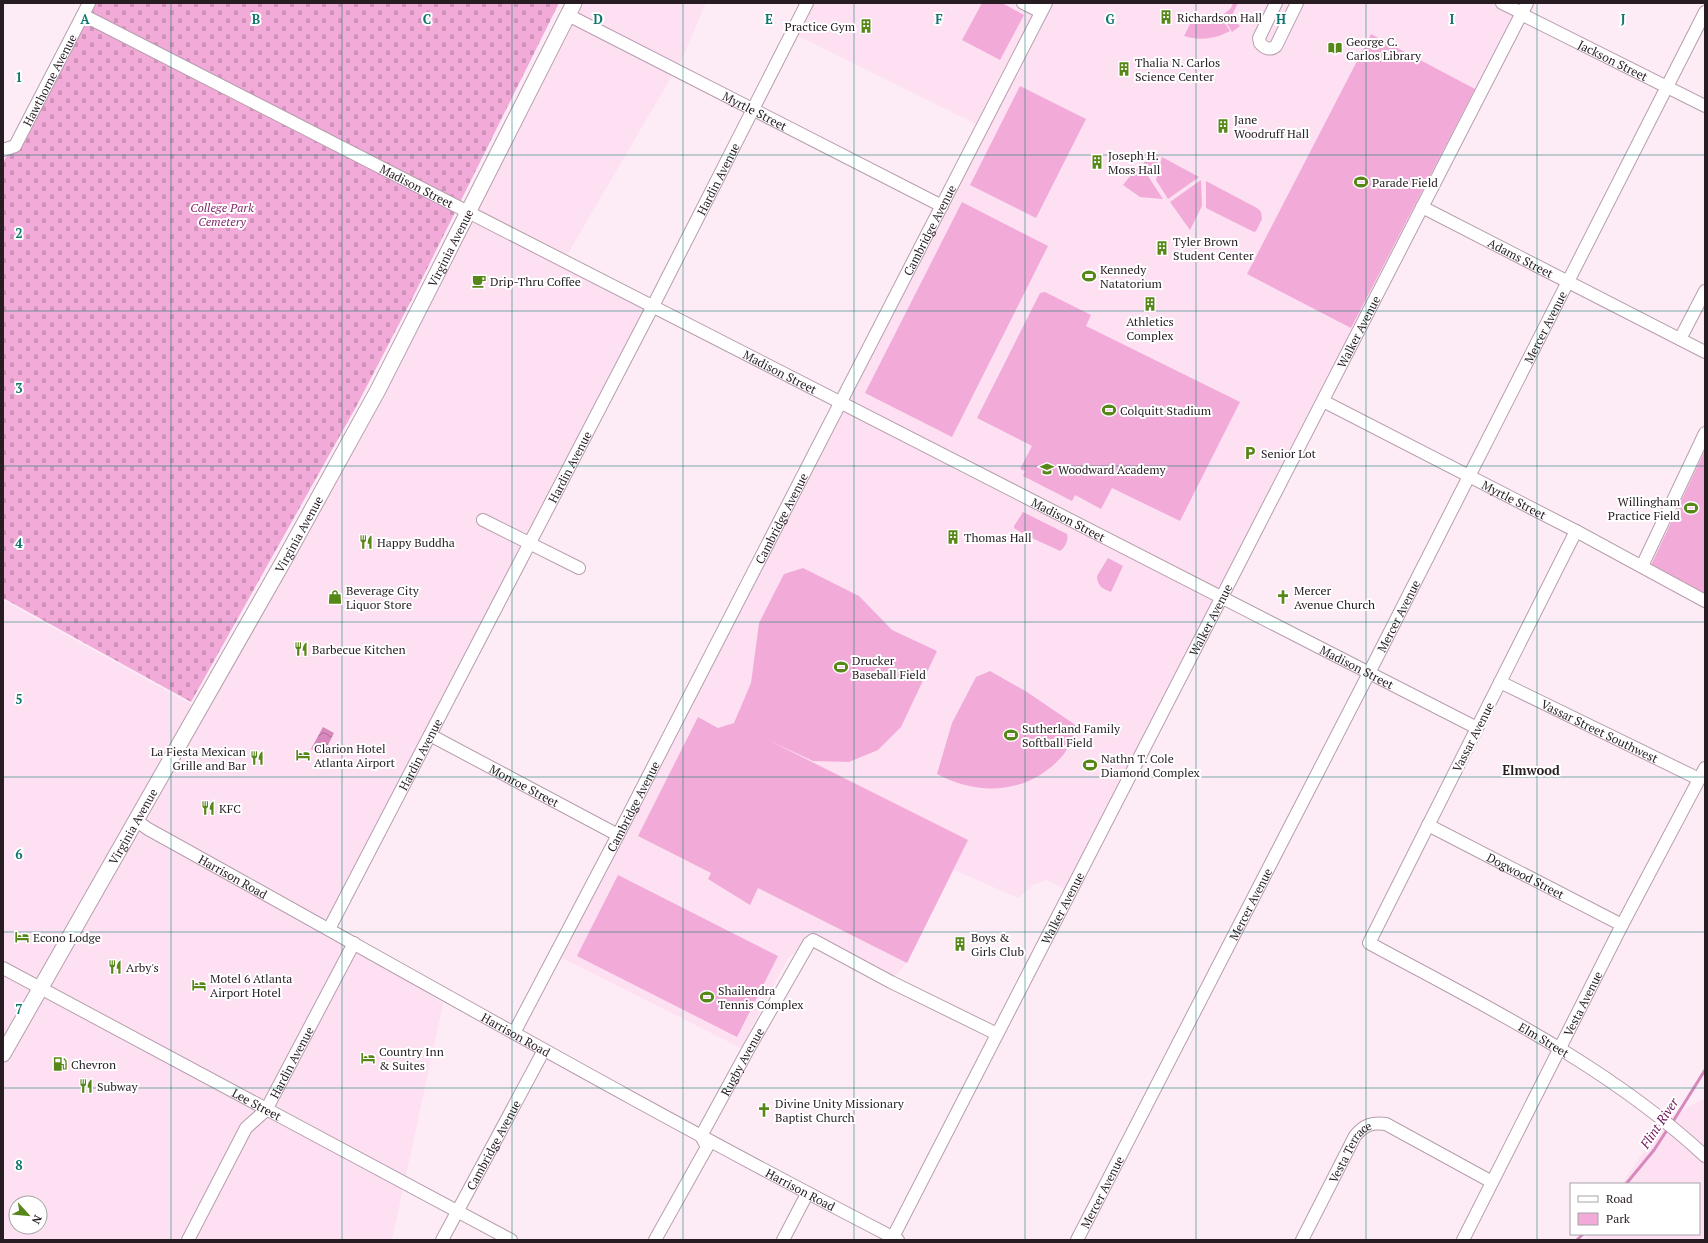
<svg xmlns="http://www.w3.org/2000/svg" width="1708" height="1243" font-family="'PT Serif',serif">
	<defs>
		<pattern id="cemetery-stones" width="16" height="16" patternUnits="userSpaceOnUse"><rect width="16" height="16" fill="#f2aad8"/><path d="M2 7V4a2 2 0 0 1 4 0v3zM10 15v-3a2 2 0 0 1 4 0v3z" fill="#cf92b9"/></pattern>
		<pattern id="water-waves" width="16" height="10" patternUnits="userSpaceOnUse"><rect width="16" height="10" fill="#d788bc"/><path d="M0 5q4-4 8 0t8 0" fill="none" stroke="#ae6e98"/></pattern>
	</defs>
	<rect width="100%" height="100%" fill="#fdecf6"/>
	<g fill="#fde1f2" fill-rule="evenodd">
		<path d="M 584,3 L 706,3 L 682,59 L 567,255 L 650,297 L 332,924 L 443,1004 L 392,1240 L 4,1240 L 3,1224 L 3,600 L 207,713 ZM 16,1203 L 40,1203 L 40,1227 L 16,1227 Z"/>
		<polygon points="807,3 1527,3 1070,892 1046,880 1033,885 1018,898 954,870 907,963 894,977 809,943 788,958 741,1048 556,955 982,127 792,33"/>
		<polygon points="1705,1098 1705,1240 1584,1240 1588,1234 1699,1234 1699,1184 1622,1184 1664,1121"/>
	</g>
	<g fill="#f2aad8">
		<polygon points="982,3 1002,3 1024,15 1000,60 962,40"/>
		<polygon points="1233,3 1238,3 1233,13 1235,21 1240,26 1232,32 1222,16 1231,8"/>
		<path d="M 1221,17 L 1230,31 C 1215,39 1201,41 1184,36 L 1192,20 L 1210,22 Z"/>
		<polygon points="1371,34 1475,89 1351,328 1247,274"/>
		<polygon points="1020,86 1086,119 1036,218 970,185"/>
		<polygon points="1150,154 1159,156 1154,174 1152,174 1142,160"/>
		<polygon points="1162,157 1199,177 1168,199 1156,180"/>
		<polygon points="1140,164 1163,199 1140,197 1123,185"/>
		<polygon points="1201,180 1202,206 1190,230 1170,202"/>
		<polygon points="1206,181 1257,208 1261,212 1262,219 1256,231 1254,232 1206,208"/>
		<polygon points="962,202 1048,246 952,437 865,393"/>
		<polygon points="1045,292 1091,315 1086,326 1240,402 1180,521 1112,488 1101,509 1075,495 1072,501 1023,476 1025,471 1020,469 1032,446 977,418 1040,293"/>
		<polygon points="1705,450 1705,595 1651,565"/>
		<path d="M 1023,512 L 1067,534 C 1069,539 1065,548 1060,551 L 1058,550 C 1043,543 1028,537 1014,528 L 1014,526 Z"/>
		<path d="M 1108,558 L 1123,566 L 1111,592 C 1103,589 1097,586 1097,576 Z"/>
		<polygon points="803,568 859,596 892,630 937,651 901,727 878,750 849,762 813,761 768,740 968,840 907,963 758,888 750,905 708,879 711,873 638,836 698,717 718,728 734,723 751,683 759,623 784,574"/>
		<path d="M 990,671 L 1027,692 L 1077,726 C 1073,735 1070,746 1064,754 C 1031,794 980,797 937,774 L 952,723 L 976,677 Z"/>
		<polygon points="618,875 778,956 737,1037 577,956"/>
	</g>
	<polygon fill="url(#cemetery-stones)" points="96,3 559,3 412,299 356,407 191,702 3,598 3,163 6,157 25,141"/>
	<polygon fill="url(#water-waves)" points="323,727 334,733 323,755 311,749"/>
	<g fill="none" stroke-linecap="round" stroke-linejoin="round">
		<g stroke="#d788bc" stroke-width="3">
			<polyline points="1672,1123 1705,1070"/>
			<polyline points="1626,1184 1654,1150 1669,1127"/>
			<polyline points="1577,1240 1583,1234"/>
		</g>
		<defs>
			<g id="minor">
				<polyline points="1023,3 1041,12"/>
				<path d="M 1276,3 L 1259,38 L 1260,43 C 1264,48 1270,51 1276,46 L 1297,3"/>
				<polyline points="1502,3 1518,11"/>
				<path id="s1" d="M 1521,14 L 1705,106"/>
				<path id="s2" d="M 83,15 L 1477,728"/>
				<path id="s3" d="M 568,15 L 942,206"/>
				<path id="s4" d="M 3,150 L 15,146 L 89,3"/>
				<path id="s5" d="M 1422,207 L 1705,352"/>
				<polyline points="1680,339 1705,291"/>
				<path id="s6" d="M 1323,401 L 1576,531 L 1705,601"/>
				<polyline points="483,520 579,568"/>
				<path id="s7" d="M 1576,531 L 1369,943 C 1485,1006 1607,1065 1705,1156"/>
				<polyline points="1642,566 1705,433"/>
				<path id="s8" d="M 1500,682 L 1699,779"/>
				<path id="s9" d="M 430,735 L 618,835"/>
				<path id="s10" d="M 137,821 L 148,829 C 398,967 645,1110 898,1240"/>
				<path id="s11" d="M 1428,825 L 1622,925"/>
				<path id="s12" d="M 329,929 L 653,306 L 807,3"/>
				<path id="s13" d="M 3,968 L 511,1240"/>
				<path id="s14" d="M 514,1033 L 618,835 L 1046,3"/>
				<path id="s15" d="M 893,1237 L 1527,3"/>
				<path id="s16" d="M 188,1240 L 246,1128 L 266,1110 L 354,943"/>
				<path id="s17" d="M 442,1240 L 544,1050"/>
				<path id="s18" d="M 655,1240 L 707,1147 L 701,1136 L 749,1048 L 809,943 L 813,940 L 891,982 L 997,1034"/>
				<polyline points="783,1240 807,1194"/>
				<path id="s19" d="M 1077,1240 L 1369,673 L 1705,12"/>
				<path id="s20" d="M 1302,1240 L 1355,1136 C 1364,1125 1372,1122 1386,1124 L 1492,1182"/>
				<path id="s21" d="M 1463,1240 L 1622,925 L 1705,768"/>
			</g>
			<g id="major">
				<path id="s22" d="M 3,1054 L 283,562 L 378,390 L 574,3"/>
			</g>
		</defs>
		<use href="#minor" stroke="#b79eae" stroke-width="14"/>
		<use href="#major" stroke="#b79eae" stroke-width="17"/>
		<use href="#minor" stroke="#fff" stroke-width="12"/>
		<use href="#major" stroke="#fff" stroke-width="15"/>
	</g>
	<path fill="none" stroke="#0f766e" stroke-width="1" stroke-opacity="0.55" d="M 171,3 L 171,1240M 342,3 L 342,1240M 512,3 L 512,1240M 683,3 L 683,1240M 854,3 L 854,1240M 1025,3 L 1025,1240M 1196,3 L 1196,1240M 1366,3 L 1366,1240M 1537,3 L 1537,1240M 3,155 L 1705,155M 3,311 L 1705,311M 3,466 L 1705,466M 3,622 L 1705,622M 3,777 L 1705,777M 3,932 L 1705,932M 3,1088 L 1705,1088"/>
	<defs>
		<symbol id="building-bare" viewBox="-9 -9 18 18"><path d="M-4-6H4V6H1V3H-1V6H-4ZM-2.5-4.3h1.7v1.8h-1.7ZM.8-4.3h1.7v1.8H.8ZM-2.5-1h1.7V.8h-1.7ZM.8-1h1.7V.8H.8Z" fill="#588719" stroke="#fff" stroke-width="2.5" paint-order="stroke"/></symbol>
		<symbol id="library-bare" viewBox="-9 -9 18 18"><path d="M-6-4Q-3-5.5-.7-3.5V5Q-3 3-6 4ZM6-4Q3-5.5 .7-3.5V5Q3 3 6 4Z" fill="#588719" stroke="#fff" stroke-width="2.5" paint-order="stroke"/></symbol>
		<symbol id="stadium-bare" viewBox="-9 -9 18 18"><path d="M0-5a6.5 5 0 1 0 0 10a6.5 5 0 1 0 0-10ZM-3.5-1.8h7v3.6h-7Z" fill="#588719" stroke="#fff" stroke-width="2.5" paint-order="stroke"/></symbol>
		<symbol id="cafe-bare" viewBox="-9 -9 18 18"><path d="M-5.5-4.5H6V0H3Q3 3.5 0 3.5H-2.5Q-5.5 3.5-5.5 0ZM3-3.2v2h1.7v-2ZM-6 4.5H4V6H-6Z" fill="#588719" stroke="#fff" stroke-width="2.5" paint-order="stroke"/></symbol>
		<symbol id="parking-bare" viewBox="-9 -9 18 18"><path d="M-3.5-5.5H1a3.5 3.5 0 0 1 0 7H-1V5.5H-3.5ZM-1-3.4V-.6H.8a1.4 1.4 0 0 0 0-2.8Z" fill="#588719" stroke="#fff" stroke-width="2.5" paint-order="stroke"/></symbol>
		<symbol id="school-bare" viewBox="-9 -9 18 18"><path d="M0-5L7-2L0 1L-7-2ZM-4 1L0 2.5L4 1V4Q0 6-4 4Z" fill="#588719" stroke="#fff" stroke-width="2.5" paint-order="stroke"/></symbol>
		<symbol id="restaurant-bare" viewBox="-9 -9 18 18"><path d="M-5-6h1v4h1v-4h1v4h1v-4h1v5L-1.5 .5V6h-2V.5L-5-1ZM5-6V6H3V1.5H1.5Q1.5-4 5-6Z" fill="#588719" stroke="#fff" stroke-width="2.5" paint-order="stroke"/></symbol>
		<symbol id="shop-bare" viewBox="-9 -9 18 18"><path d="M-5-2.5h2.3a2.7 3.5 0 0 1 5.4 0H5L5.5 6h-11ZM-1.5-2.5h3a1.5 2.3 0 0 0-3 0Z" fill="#588719" stroke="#fff" stroke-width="2.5" paint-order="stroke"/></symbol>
		<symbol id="church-bare" viewBox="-9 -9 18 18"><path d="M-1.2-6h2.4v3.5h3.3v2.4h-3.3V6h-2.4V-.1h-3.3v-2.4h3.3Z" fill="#588719" stroke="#fff" stroke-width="2.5" paint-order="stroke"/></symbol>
		<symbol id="hotel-bare" viewBox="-9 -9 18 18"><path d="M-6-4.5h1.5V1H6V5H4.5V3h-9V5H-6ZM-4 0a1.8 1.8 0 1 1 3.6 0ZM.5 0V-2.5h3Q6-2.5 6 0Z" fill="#588719" stroke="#fff" stroke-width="2.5" paint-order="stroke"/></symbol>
		<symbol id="fuel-bare" viewBox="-9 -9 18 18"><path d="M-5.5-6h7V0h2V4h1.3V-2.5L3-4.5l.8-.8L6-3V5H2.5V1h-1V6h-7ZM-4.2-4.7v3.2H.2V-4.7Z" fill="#588719" stroke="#fff" stroke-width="2.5" paint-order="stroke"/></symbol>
	</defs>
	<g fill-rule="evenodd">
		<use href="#building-bare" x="1156" y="7" width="20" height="20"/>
		<use href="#building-bare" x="856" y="16" width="20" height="20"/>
		<use href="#library-bare" x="1325" y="38" width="20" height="20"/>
		<use href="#building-bare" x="1114" y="59" width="20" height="20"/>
		<use href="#building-bare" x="1213" y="116" width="20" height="20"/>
		<use href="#building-bare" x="1087" y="152" width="20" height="20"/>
		<use href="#stadium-bare" x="1351" y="172" width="20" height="20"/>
		<use href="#building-bare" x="1152" y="238" width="20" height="20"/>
		<use href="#stadium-bare" x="1079" y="266" width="20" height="20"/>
		<use href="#cafe-bare" x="469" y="271" width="20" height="20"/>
		<use href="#building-bare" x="1140" y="294" width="20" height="20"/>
		<use href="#stadium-bare" x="1099" y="400" width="20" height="20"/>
		<use href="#parking-bare" x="1240" y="443" width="20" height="20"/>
		<use href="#school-bare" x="1037" y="459" width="20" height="20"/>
		<use href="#stadium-bare" x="1681" y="498" width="20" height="20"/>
		<use href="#building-bare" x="943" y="527" width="20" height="20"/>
		<use href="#restaurant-bare" x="356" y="532" width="20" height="20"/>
		<use href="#shop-bare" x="325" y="587" width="20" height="20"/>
		<use href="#church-bare" x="1273" y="587" width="20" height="20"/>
		<use href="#restaurant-bare" x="291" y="639" width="20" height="20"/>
		<use href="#stadium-bare" x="831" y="657" width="20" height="20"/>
		<use href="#stadium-bare" x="1001" y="725" width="20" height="20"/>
		<use href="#hotel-bare" x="293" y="745" width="20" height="20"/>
		<use href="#restaurant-bare" x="247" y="748" width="20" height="20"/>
		<use href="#stadium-bare" x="1080" y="755" width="20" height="20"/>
		<use href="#restaurant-bare" x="198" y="798" width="20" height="20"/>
		<use href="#hotel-bare" x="12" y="927" width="20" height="20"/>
		<use href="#building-bare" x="950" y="934" width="20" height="20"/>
		<use href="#restaurant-bare" x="105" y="957" width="20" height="20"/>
		<use href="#hotel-bare" x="189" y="975" width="20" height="20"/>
		<use href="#stadium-bare" x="697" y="987" width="20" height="20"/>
		<use href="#hotel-bare" x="358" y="1048" width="20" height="20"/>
		<use href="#fuel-bare" x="50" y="1054" width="20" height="20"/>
		<use href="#restaurant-bare" x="76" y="1076" width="20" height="20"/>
		<use href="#church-bare" x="754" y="1100" width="20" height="20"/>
	</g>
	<g text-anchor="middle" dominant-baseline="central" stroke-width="4" stroke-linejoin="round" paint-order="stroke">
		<g font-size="12" fill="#261c22" stroke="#fff" text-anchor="start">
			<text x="1177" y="17">Richardson Hall</text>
			<text x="855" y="26" text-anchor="end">Practice Gym</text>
			<text x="1346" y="41">George C.<tspan x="1346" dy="14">Carlos Library</tspan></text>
			<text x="1135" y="62">Thalia N. Carlos<tspan x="1135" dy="14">Science Center</tspan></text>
			<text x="1234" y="119">Jane<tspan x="1234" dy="14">Woodruff Hall</tspan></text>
			<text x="1108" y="155">Joseph H.<tspan x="1108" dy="14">Moss Hall</tspan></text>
			<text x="1372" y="182">Parade Field</text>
			<text x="1173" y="241">Tyler Brown<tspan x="1173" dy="14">Student Center</tspan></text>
			<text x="1100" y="269">Kennedy<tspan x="1100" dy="14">Natatorium</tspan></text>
			<text x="490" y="281">Drip-Thru Coffee</text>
			<text x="1150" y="321" text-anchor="middle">Athletics<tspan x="1150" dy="14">Complex</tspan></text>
			<text x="1120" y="410">Colquitt Stadium</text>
			<text x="1261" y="453">Senior Lot</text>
			<text x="1058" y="469">Woodward Academy</text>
			<text x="1680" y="501" text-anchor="end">Willingham<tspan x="1680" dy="14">Practice Field</tspan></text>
			<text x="964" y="537">Thomas Hall</text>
			<text x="377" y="542">Happy Buddha</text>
			<text x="346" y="590">Beverage City<tspan x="346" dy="14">Liquor Store</tspan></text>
			<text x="1294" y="590">Mercer<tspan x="1294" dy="14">Avenue Church</tspan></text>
			<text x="312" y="649">Barbecue Kitchen</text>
			<text x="852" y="660">Drucker<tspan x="852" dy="14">Baseball Field</tspan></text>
			<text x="1022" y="728">Sutherland Family<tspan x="1022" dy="14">Softball Field</tspan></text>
			<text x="314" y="748">Clarion Hotel<tspan x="314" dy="14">Atlanta Airport</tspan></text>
			<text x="246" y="751" text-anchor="end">La Fiesta Mexican<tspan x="246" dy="14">Grille and Bar</tspan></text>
			<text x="1101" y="758">Nathn T. Cole<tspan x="1101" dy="14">Diamond Complex</tspan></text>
			<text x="219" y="808">KFC</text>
			<text x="33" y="937">Econo Lodge</text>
			<text x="971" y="937">Boys &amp;<tspan x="971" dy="14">Girls Club</tspan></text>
			<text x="126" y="967">Arby's</text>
			<text x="210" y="978">Motel 6 Atlanta<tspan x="210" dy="14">Airport Hotel</tspan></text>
			<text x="718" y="990">Shailendra<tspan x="718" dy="14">Tennis Complex</tspan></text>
			<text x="379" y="1051">Country Inn<tspan x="379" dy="14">&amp; Suites</tspan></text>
			<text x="71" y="1064">Chevron</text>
			<text x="97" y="1086">Subway</text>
			<text x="775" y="1103">Divine Unity Missionary<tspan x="775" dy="14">Baptist Church</tspan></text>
		</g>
		<g font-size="12" fill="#261c22" stroke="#fff">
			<text stroke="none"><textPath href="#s1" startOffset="103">Jackson Street</textPath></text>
			<text stroke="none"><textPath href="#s4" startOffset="87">Hawthorne Avenue</textPath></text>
			<text stroke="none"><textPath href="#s3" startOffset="210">Myrtle Street</textPath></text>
			<text stroke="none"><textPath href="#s12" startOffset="845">Hardin Avenue</textPath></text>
			<text stroke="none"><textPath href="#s2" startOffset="375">Madison Street</textPath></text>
			<text stroke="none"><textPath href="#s14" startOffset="904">Cambridge Avenue</textPath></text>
			<text stroke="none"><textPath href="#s22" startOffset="922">Virginia Avenue</textPath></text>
			<text stroke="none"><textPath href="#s5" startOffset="111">Adams Street</textPath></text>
			<text stroke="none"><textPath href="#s19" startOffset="1026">Mercer Avenue</textPath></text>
			<text stroke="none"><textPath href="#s15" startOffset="1018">Walker Avenue</textPath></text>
			<text stroke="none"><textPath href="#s2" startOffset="783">Madison Street</textPath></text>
			<text stroke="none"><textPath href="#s12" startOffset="521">Hardin Avenue</textPath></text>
			<text stroke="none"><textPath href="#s6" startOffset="215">Myrtle Street</textPath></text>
			<text stroke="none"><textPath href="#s14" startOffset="580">Cambridge Avenue</textPath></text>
			<text stroke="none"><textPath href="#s2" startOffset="1107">Madison Street</textPath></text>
			<text stroke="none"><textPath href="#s22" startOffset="598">Virginia Avenue</textPath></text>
			<text stroke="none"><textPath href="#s19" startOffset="702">Mercer Avenue</textPath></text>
			<text stroke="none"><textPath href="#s15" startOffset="694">Walker Avenue</textPath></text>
			<text stroke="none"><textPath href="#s2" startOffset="1431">Madison Street</textPath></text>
			<text stroke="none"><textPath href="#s8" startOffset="111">Vassar Street Southwest</textPath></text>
			<text transform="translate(1473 737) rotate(-63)">Vassar Avenue</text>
			<text stroke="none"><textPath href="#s12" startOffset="197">Hardin Avenue</textPath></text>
			<text stroke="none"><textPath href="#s9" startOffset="107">Monroe Street</textPath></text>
			<text stroke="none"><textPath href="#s14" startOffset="256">Cambridge Avenue</textPath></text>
			<text stroke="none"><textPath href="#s22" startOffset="262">Virginia Avenue</textPath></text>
			<text stroke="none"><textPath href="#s11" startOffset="110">Dogwood Street</textPath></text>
			<text stroke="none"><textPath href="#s10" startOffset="111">Harrison Road</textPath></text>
			<text stroke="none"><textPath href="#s19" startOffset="378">Mercer Avenue</textPath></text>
			<text stroke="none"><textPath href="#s15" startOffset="370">Walker Avenue</textPath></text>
			<text stroke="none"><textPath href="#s21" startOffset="265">Vesta Avenue</textPath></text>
			<text stroke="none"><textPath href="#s10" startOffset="435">Harrison Road</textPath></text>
			<text stroke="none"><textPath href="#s7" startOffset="661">Elm Street</textPath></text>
			<text stroke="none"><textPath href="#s18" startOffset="204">Rugby Avenue</textPath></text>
			<text stroke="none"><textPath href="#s16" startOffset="207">Hardin Avenue</textPath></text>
			<text stroke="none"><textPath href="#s13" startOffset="288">Lee Street</textPath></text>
			<text stroke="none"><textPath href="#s17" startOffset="108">Cambridge Avenue</textPath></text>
			<text stroke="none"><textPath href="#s20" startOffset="101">Vesta Terrace</textPath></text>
			<text stroke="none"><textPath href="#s10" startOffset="759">Harrison Road</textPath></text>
			<text stroke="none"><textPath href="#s19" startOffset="54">Mercer Avenue</textPath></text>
		</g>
		<g font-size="12" font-style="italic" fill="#852a6c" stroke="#fff">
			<text x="222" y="207">College Park<tspan x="222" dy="14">Cemetery</tspan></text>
		</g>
		<g font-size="13" font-weight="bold" fill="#261c22" stroke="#fff">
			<text x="1531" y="770">Elmwood</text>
		</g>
		<g font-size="13" font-style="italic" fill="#6f1258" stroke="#fff">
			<text transform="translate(1659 1123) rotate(-56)">Flint River</text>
		</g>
	</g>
	<g font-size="13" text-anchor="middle" font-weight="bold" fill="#0f766e" stroke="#fff" stroke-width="4" stroke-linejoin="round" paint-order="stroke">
		<text x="85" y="24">A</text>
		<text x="256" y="24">B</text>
		<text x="427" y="24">C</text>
		<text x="598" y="24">D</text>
		<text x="769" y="24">E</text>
		<text x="939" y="24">F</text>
		<text x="1110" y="24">G</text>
		<text x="1281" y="24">H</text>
		<text x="1452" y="24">I</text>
		<text x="1623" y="24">J</text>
		<text x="19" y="82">1</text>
		<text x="19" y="238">2</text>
		<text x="19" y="393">3</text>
		<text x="19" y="548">4</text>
		<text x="19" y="704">5</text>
		<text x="19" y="859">6</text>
		<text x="19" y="1014">7</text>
		<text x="19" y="1170">8</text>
	</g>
	<rect width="1708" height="1243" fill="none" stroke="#261c22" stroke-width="8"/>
	<rect x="1570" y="1183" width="130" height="52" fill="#ffffff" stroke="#a8a4a7"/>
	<rect x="1578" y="1196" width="20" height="6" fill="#ffffff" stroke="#a8a4a7"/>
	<text x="1606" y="1203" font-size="12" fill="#261c22">Road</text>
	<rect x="1578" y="1213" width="20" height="12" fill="#f2aad8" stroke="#a8a4a7"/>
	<text x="1606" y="1223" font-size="12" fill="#261c22">Park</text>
	<g transform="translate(28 1215) rotate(117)"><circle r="19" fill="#ffffff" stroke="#a8a4a7"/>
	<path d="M0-3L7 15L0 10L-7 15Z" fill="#588719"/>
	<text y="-6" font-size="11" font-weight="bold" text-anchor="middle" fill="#261c22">N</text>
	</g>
</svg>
